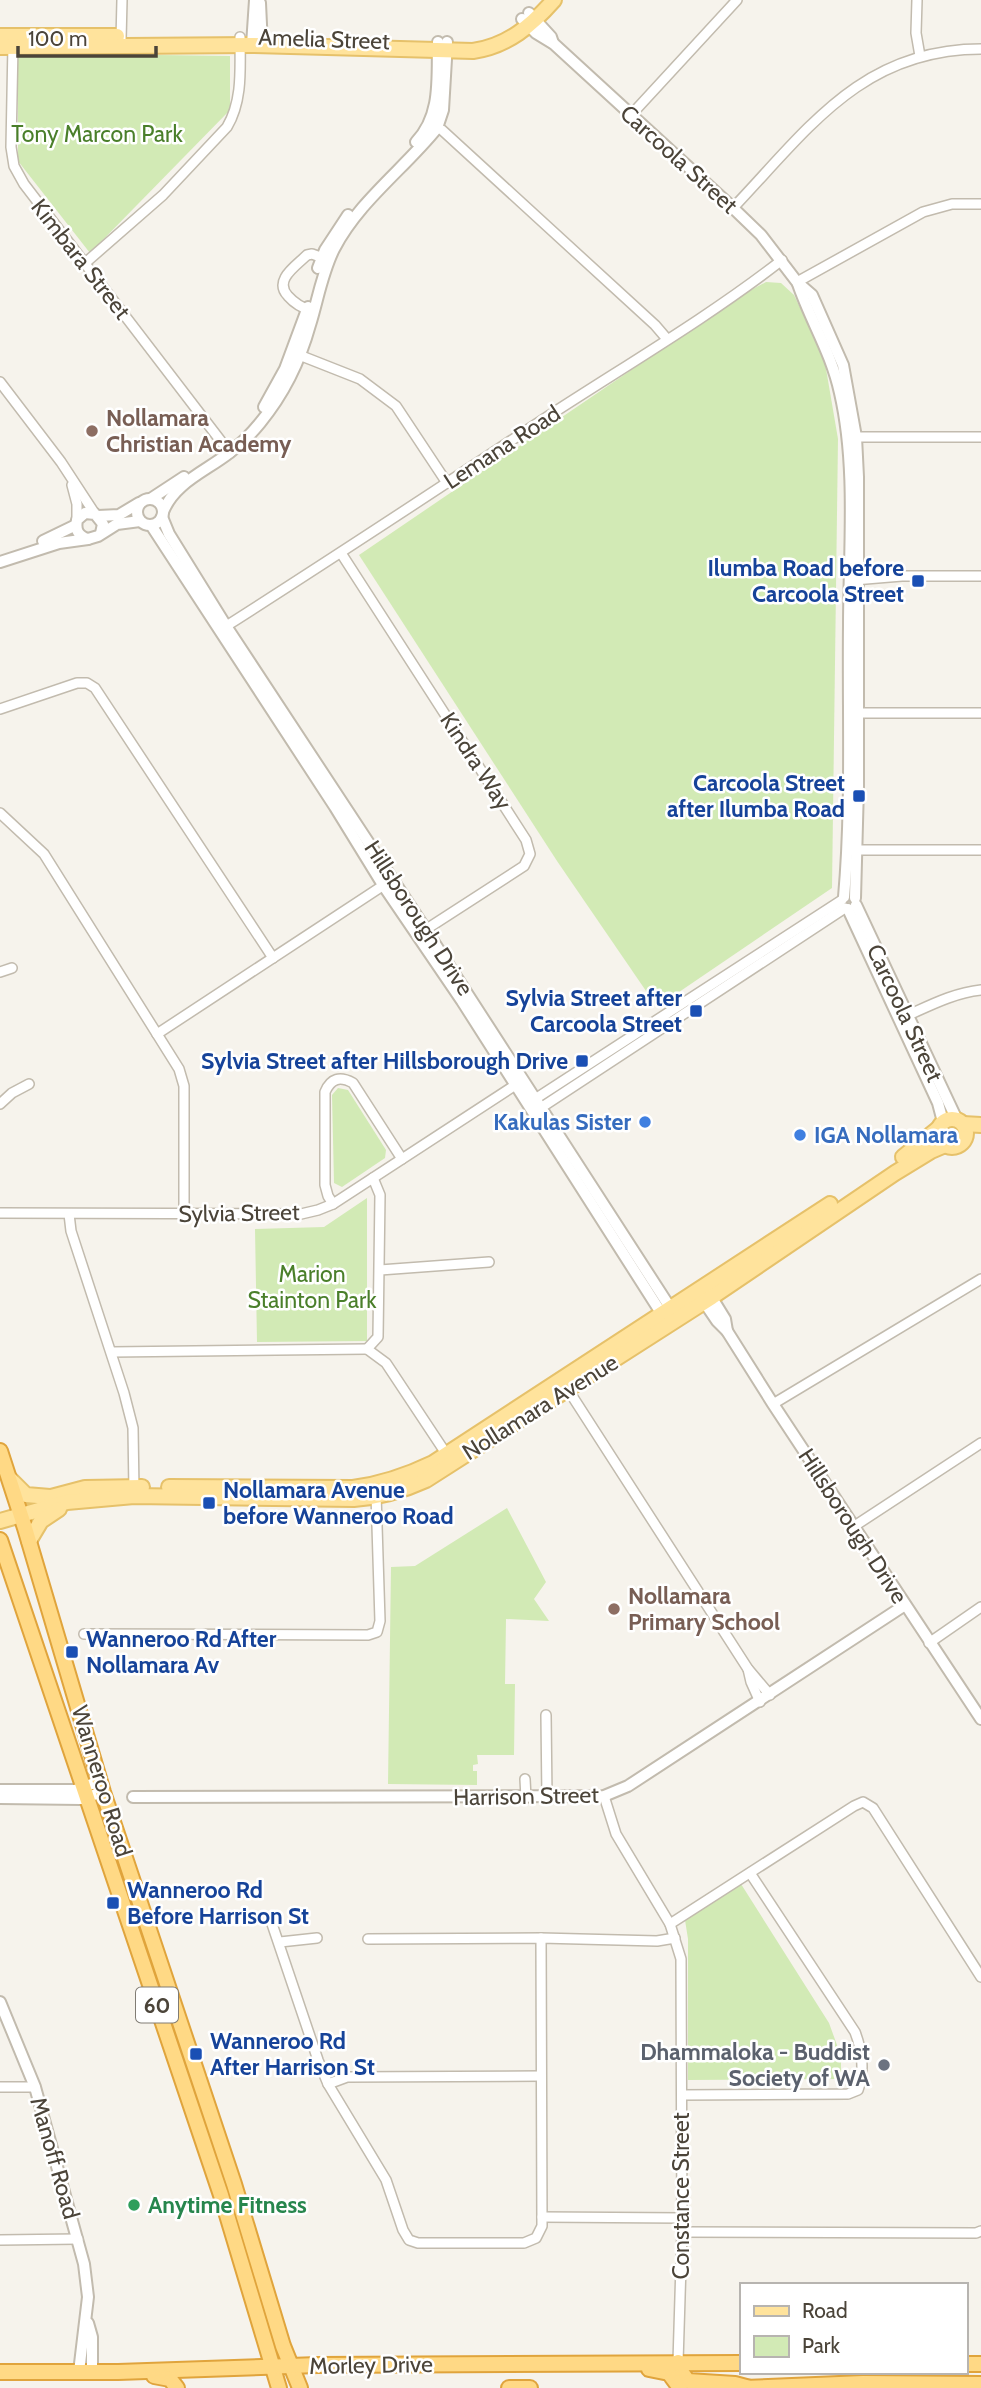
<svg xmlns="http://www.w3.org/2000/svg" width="981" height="2388" font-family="Cabin,sans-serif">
	<rect width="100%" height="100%" fill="#f6f3ec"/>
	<g fill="#d2eab5">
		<polygon points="18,53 230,56 230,110 90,253 18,161"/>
		<polygon points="766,282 781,283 794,295 824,357 838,439 832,888 657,1007 557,861 359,555 740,296"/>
		<polygon points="338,1088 348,1090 386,1150 385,1158 342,1187 334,1183 332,1095"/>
		<polygon points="367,1198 367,1341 257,1342 255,1229 324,1227"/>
		<polygon points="507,1508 546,1582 534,1599 549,1621 506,1619 505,1684 515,1684 514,1755 477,1755 478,1764 473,1765 473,1771 477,1771 477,1785 388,1784 391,1567 415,1566"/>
		<polygon points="741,1884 829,2023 841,2056 841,2079 688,2080 688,1939 685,1920"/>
	</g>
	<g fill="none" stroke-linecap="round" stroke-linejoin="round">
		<defs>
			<g id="minor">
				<polyline points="917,0 916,33 920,56"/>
				<polyline points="121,40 122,0"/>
				<polyline points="13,44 11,147 14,166 24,184 230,453"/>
				<polyline points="631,115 737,0"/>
				<polyline points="433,126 442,130 655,325 667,339"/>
				<path d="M 733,208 C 808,129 862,49 981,49"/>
				<path d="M 84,264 L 163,195 L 227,127 C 243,100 240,68 240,37"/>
				<polyline points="797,282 923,212 952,204 981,204"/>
				<path d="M 312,311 C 302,308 295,304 288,296 C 273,280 296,266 307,255 L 312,254 L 326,259"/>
				<polyline points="294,353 360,379 396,406 447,483"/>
				<polyline points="0,382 61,462 95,514"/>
				<polyline points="850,437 981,437"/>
				<polyline points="72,485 77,504 77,520"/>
				<polyline points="341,553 526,840 530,854 524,866 422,932"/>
				<polyline points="852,573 890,572 901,575"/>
				<polyline points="854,580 902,576 981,576"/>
				<path d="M 220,630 C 332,559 442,486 553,413 C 630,363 710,316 782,260"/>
				<polyline points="0,709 77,683 87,683 95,688 273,958"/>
				<polyline points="854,713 981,713"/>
				<polyline points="0,813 44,854 179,1069 184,1086 184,1214"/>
				<polyline points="850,850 981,850"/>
				<polyline points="0,972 12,968"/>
				<path d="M 904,1017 C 929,1006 953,993 981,990"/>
				<polyline points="157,1034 393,879"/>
				<polyline points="532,1101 842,900"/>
				<polyline points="0,1104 12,1093 29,1084"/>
				<polyline points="536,1111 845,908"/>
				<polyline points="373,1178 380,1195 378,1337 367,1349 386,1363 449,1458"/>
				<path d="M 333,1204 L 328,1196 L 325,1185 L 325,1092 C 331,1078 340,1076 353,1083 L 402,1159"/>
				<polyline points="0,1213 301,1214 318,1210 333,1204 520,1082"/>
				<polyline points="69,1214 71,1231 124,1393 133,1428 134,1491"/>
				<polyline points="380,1270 489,1262"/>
				<polyline points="112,1352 367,1349"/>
				<polyline points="567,1388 748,1669 770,1695"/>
				<polyline points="773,1404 981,1279"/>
				<polyline points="853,1527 981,1443"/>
				<polyline points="84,1634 368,1635 377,1632 380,1621 376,1494"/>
				<polyline points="929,1643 981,1607"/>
				<polyline points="748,1669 751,1682 760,1702"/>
				<polyline points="546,1715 547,1798"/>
				<polyline points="525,1779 526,1798"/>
				<polyline points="604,1796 616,1834 670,1924 681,1959 682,2232 678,2362"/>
				<polyline points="270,1918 318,2060 328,2084 386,2180 403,2230 409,2240 418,2243 524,2243 536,2238 542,2226 541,1938"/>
				<polyline points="670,1924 854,1806 863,1802 873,1808 981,1977"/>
				<polyline points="368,1939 541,1938 657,1941 675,1938"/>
				<polyline points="280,1942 317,1938"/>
				<polyline points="328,2084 347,2077 541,2076"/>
				<polyline points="0,2087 35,2087"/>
				<path d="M 682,2095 L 848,2094 L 858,2090 C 865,2072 862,2050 855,2032 L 750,1873"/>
				<polyline points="542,2217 682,2218"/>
				<polyline points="682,2232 976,2233 981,2231"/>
				<polyline points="0,2240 78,2239"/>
			</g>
			<g id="tertiary">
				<polyline points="260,3 262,46"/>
				<polyline points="529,13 551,37 553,43"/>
				<polyline points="522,19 536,33 554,44 733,208 761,235 797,282 812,295 843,365 856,437 858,477 858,786 855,898"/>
				<polyline points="252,45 255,0"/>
				<path d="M 416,142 C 442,115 437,77 438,42"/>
				<polyline points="318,268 325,250 348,215"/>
				<path d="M 798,284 C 811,322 831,352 840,393 C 857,466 849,551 849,626 C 848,716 852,807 844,897"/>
				<polyline points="264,407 285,369 308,307"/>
				<polyline points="152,498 184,477"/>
				<circle cx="150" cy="512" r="13"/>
				<path d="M 163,512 C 174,483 206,471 229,453 C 240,445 251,434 260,423 C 284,394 300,361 310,325 C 318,299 322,273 334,249 C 359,201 404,169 437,128 L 443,110 L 447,42"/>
				<polyline points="98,516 119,515 139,503"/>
				<polyline points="162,517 169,534 226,626 426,930 673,1312"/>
				<polyline points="151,525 335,807 383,885 462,1001 665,1319"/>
				<path d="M 101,533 L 103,524 L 95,514 L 85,513 L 77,520 C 75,530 78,536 88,539 L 98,536 L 117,524 L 140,521"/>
				<polyline points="43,541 76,525"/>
				<polyline points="0,562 59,543 88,539"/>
				<polyline points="856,905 957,1120"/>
				<polyline points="848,909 938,1103 943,1122"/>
				<polyline points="709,1293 725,1319 727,1331"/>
				<polyline points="700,1296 717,1321 727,1331 773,1404 981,1719"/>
				<polyline points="0,1790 75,1790 100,1781"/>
				<polyline points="133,1797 604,1796 628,1786 905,1605"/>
				<polyline points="0,1798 81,1799 103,1792"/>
				<polyline points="0,2002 35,2087 84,2264 88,2297 79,2372"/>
				<polyline points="88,2323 92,2337 92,2373"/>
			</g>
			<g id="primary">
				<polyline points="0,36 117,36"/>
				<path d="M 0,47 L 252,45 L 473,51 C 508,46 532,25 554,0"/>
				<circle cx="952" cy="1133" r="14"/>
				<polyline points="963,1124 981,1125"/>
				<polyline points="903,1157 939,1128"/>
				<polyline points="10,1479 26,1495 50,1497"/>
				<path d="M 169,1487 L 353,1488 C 382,1484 406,1476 433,1463 L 830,1204"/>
				<polyline points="51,1497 85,1488 142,1487"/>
				<path d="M 0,1521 L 67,1502 L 134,1496 L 354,1499 C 381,1497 402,1491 426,1480 L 712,1297 L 895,1173 L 931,1151 L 945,1145"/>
				<polyline points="29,1541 41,1521 59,1509"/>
			</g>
			<g id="trunk">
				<polyline points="0,1451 25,1528 103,1792 234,2184 283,2346 300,2388"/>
				<polyline points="0,1540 221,2195 279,2388"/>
				<polyline points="678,2362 680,2370 688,2381 735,2384 750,2388"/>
				<polyline points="965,2364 981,2364"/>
				<polyline points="649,2369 669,2373 680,2388"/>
				<polyline points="0,2372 118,2372 318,2365 741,2363"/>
				<polyline points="154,2376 170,2379 177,2388"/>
				<polyline points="509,2388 530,2388"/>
				<polyline points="744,2388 863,2383 981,2384"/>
			</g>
		</defs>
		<use href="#minor" stroke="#c2bbae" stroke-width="12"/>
		<use href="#tertiary" stroke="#c2bbae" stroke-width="14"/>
		<use href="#primary" stroke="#e6c16a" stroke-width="18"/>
		<use href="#trunk" stroke="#e0a43c" stroke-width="18"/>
		<use href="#minor" stroke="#fff" stroke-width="9"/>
		<use href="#tertiary" stroke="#fff" stroke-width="10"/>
		<use href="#primary" stroke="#ffe39c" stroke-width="14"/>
		<use href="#trunk" stroke="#ffd985" stroke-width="14"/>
	</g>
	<g fill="#8d6e63" stroke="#fff" stroke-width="2.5">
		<circle cx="92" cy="431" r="7"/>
		<circle cx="614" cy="1609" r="7"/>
	</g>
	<g fill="#1a4fb4" stroke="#fff" stroke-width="2.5">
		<rect x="911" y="574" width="14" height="14" rx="3.5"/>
		<rect x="852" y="789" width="14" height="14" rx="3.5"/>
		<rect x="689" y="1004" width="14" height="14" rx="3.5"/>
		<rect x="575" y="1054" width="14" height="14" rx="3.5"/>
		<rect x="202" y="1496" width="14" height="14" rx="3.5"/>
		<rect x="65" y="1645" width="14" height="14" rx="3.5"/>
		<rect x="106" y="1896" width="14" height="14" rx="3.5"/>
		<rect x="189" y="2047" width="14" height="14" rx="3.5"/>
	</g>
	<g fill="#3f7fe0" stroke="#fff" stroke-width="2.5">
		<circle cx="645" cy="1122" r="7"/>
		<circle cx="800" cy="1135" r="7"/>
	</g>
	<circle fill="#6b7280" stroke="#fff" stroke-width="2.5" cx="884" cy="2065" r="7"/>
	<circle fill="#2e9e5b" stroke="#fff" stroke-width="2.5" cx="134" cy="2205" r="7"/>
	<g text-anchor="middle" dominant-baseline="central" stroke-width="5" stroke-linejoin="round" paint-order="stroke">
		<rect fill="#fff" stroke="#817c74" stroke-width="2" x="136" y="1987.5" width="42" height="35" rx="5"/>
		<g font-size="21" font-weight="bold" fill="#4b4439">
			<text x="157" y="2005">60</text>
		</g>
		<g font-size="23" fill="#4b4439" stroke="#fff">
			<text transform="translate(324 39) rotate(2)">Amelia Street</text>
			<text transform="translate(679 159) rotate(42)">Carcoola Street</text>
			<text transform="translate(81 259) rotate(52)">Kimbara Street</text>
			<text transform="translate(502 447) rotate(-33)">Lemana Road</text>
			<text transform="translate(476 761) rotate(57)">Kindra Way</text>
			<text transform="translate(419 918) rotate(57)">Hillsborough Drive</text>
			<text transform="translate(905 1013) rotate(65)">Carcoola Street</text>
			<text transform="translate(239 1213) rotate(-1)">Sylvia Street</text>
			<text transform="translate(540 1407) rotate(-32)">Nollamara Avenue</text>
			<text transform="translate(853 1526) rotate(57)">Hillsborough Drive</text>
			<text transform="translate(102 1781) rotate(73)">Wanneroo Road</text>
			<text transform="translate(526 1796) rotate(-1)">Harrison Street</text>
			<text transform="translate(55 2158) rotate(74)">Manoff Road</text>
			<text transform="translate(681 2196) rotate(-90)">Constance Street</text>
			<text transform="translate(371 2365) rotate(-1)">Morley Drive</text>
		</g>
		<g font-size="23" fill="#4a7f2a" stroke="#fff">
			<text x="97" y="134">Tony Marcon Park</text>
			<text x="312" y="1274">Marion<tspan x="312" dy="26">Stainton Park</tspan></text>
		</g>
		<g font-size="23" font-weight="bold" fill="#785e54" stroke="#fff" text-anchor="start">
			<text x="106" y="418">Nollamara<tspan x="106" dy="26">Christian Academy</tspan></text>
			<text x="628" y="1596">Nollamara<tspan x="628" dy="26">Primary School</tspan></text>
		</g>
		<g font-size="23" font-weight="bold" fill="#164399" stroke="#fff" text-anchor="end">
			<text x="904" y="568">Ilumba Road before<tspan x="904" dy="26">Carcoola Street</tspan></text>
			<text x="845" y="783">Carcoola Street<tspan x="845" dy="26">after Ilumba Road</tspan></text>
			<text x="682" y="998">Sylvia Street after<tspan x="682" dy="26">Carcoola Street</tspan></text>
			<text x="568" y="1061">Sylvia Street after Hillsborough Drive</text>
			<text x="223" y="1490" text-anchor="start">Nollamara Avenue<tspan x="223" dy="26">before Wanneroo Road</tspan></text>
			<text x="86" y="1639" text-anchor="start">Wanneroo Rd After<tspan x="86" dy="26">Nollamara Av</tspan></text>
			<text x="127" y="1890" text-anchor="start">Wanneroo Rd<tspan x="127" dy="26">Before Harrison St</tspan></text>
			<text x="210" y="2041" text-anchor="start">Wanneroo Rd<tspan x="210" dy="26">After Harrison St</tspan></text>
		</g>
		<g font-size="23" font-weight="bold" fill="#366cbe" stroke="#fff" text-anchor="end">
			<text x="631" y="1122">Kakulas Sister</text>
			<text x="814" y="1135" text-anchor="start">IGA Nollamara</text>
		</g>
		<g font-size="23" font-weight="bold" fill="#5b616d" stroke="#fff" text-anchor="end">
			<text x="870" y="2052">Dhammaloka - Buddist<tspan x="870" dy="26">Society of WA</tspan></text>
		</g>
		<g font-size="23" font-weight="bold" fill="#27864d" stroke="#fff" text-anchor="start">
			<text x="148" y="2205">Anytime Fitness</text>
		</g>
	</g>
	<rect x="740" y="2283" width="228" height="91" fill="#ffffff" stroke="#b7b4b0" stroke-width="2"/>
	<rect x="754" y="2306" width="35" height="10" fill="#ffe39c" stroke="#b7b4b0" stroke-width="2"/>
	<text x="802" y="2318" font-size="21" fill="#4b4439">Road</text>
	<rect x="754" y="2336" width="35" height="21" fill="#d2eab5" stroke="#b7b4b0" stroke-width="2"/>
	<text x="802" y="2353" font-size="21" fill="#4b4439">Park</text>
	<path d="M18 46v10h138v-10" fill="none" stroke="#4b4439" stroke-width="3.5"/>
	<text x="28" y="46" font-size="21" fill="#4b4439" stroke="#ffffff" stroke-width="5" paint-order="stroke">100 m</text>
</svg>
